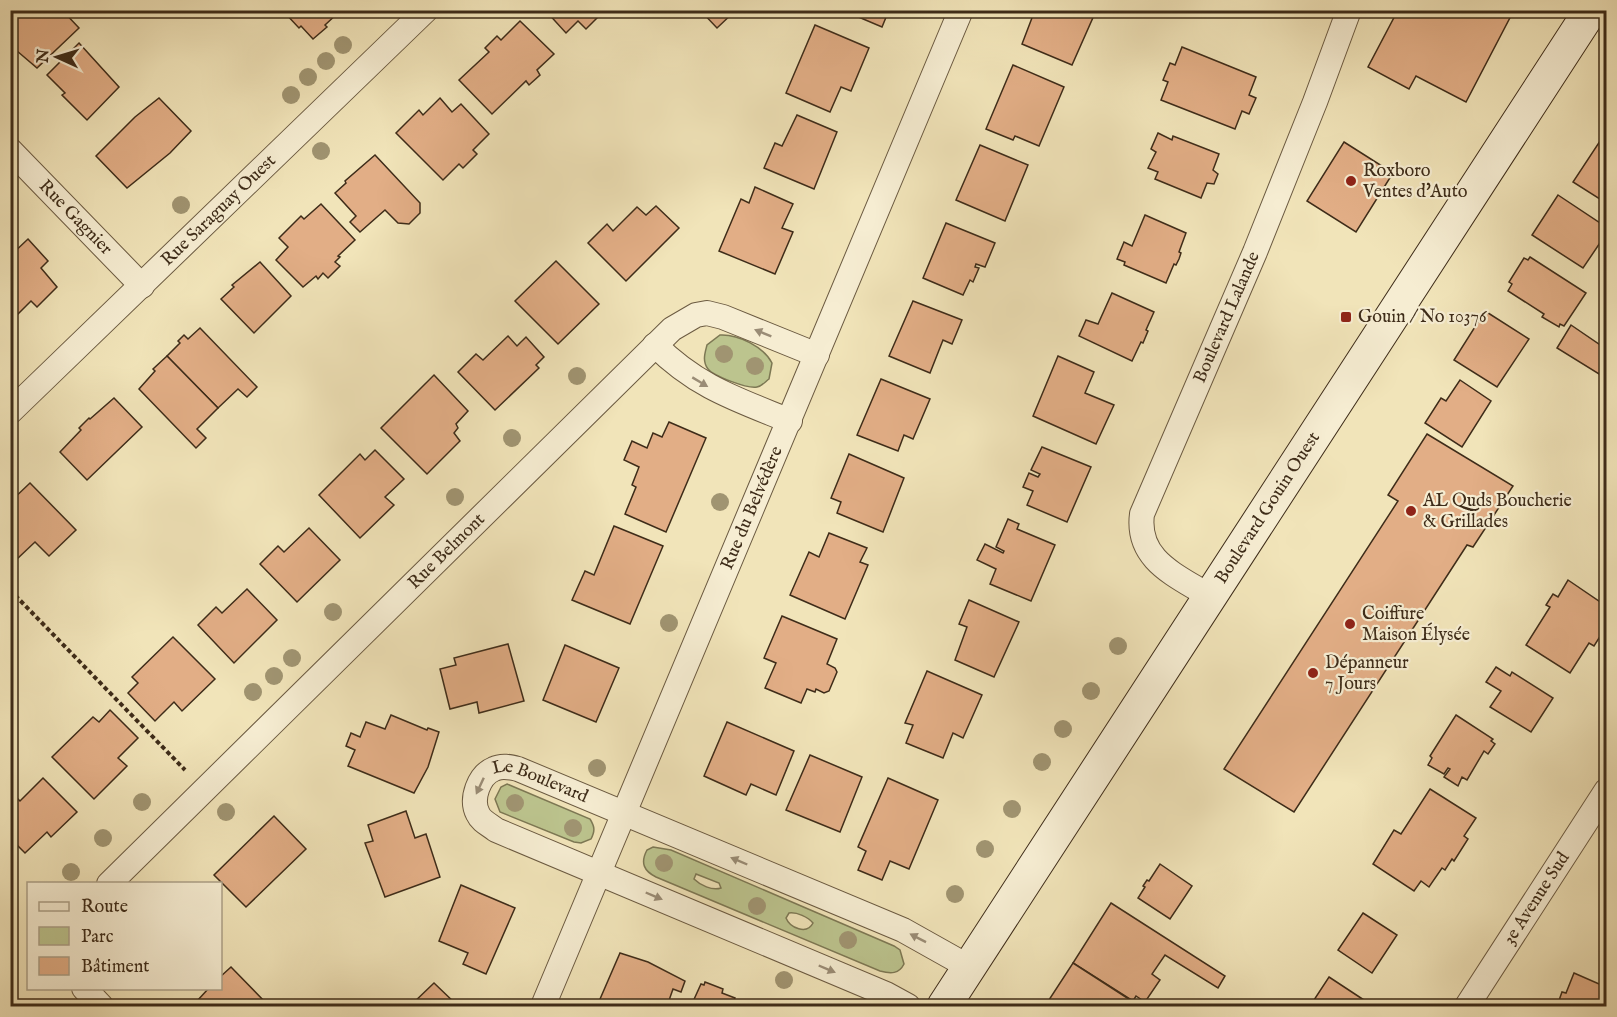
<svg xmlns="http://www.w3.org/2000/svg" width="1617" height="1017" font-family="'IM FELL English',serif">
	<rect width="100%" height="100%" fill="#f1e4b9"/>
	<filter id="stains"><feTurbulence type="fractalNoise" baseFrequency=".00333" numOctaves="4"/><feColorMatrix values="0 0 0 0 .2 0 0 0 0 .09 0 0 0 0 .02 0 0 0 .5 -.17"/></filter>
	<radialGradient id="worn" r=".72"><stop offset=".6" stop-color="#630" stop-opacity="0"/><stop offset="1" stop-color="#630" stop-opacity=".3"/></radialGradient>
	<g fill="#bcc48e" stroke="#7d7854" stroke-width="1.5" fill-rule="evenodd">
		<path d="M 720,335 C 738,334 764,347 772,363 L 769,379 C 765,382 762,386 757,387 C 748,389 713,376 708,369 C 702,361 705,353 707,345 Z"/>
		<path d="M 507,784 L 590,819 C 595,827 595,831 591,839 L 581,843 L 574,842 L 500,812 L 495,799 L 501,787 Z"/>
		<path d="M 653,847 L 671,850 L 894,946 L 900,950 L 904,964 C 899,974 891,974 880,971 L 656,877 C 644,871 640,863 647,850 ZM 696,874 L 719,883 L 721,888 C 712,891 700,885 694,879 ZM 789,913 C 797,912 808,917 813,923 C 807,935 790,928 786,918 Z"/>
	</g>
	<g fill="#e2ae86" stroke="#3e2c19" stroke-width="1.5">
		<polygon points="10,10 62,10 79,28 37,68 10,45"/>
		<polygon points="286,10 351,10 344,17 339,12 325,25 327,27 313,39 301,26 299,28 284,12"/>
		<polygon points="545,10 594,10 599,16 586,29 578,21 566,33"/>
		<polygon points="700,10 736,10 717,28"/>
		<polygon points="842,10 889,10 882,27"/>
		<polygon points="1035,10 1089,10 1095,13 1072,65 1022,44"/>
		<polygon points="1398,10 1514,10 1466,102 1416,76 1409,89 1368,67"/>
		<polygon points="520,21 554,54 537,70 540,75 529,85 526,81 492,114 459,80 489,52 485,48 497,36 501,40"/>
		<polygon points="815,25 869,48 851,91 841,87 830,112 786,93"/>
		<polygon points="79,43 119,87 87,120 62,95 65,93 47,75"/>
		<polygon points="1182,47 1256,77 1249,95 1256,98 1249,114 1242,111 1235,129 1161,100 1168,82 1163,80 1170,63 1175,65"/>
		<polygon points="1013,65 1064,87 1039,146 1015,136 1013,140 986,129"/>
		<polygon points="159,98 191,131 170,153 127,188 96,156 135,117"/>
		<polygon points="440,98 452,112 461,104 489,134 473,150 477,154 463,168 459,164 443,180 396,133 419,110 423,115"/>
		<polygon points="797,115 837,132 814,189 764,168 775,143 782,146"/>
		<polygon points="1158,133 1172,140 1173,136 1219,154 1213,170 1218,174 1214,184 1207,183 1201,198 1155,179 1158,172 1148,168 1156,152 1151,149"/>
		<polygon points="1600,141 1605,145 1606,143 1606,203 1573,182"/>
		<polygon points="1344,142 1393,173 1356,232 1307,201"/>
		<polygon points="980,145 1028,165 1005,221 956,200"/>
		<polygon points="375,155 420,203 420,213 409,224 398,223 385,210 360,232 350,222 356,216 335,193 346,183 345,181"/>
		<polygon points="755,187 793,204 782,228 793,232 775,274 719,251 741,199 749,203"/>
		<polygon points="1558,195 1606,227 1606,234 1583,268 1532,235"/>
		<polygon points="321,204 355,240 338,256 340,257 335,262 340,266 328,278 323,273 318,279 316,276 303,287 276,260 288,247 279,238 301,216 304,219"/>
		<polygon points="656,206 679,228 626,281 588,243 607,224 613,231 637,207 646,215"/>
		<polygon points="1145,215 1186,233 1179,252 1181,253 1179,259 1176,265 1174,264 1166,283 1124,265 1125,262 1117,259 1124,242 1132,246"/>
		<polygon points="946,223 995,243 985,267 976,264 975,267 979,268 973,282 970,280 963,295 923,278"/>
		<polygon points="28,239 48,261 41,268 57,287 37,307 31,301 10,322 10,256"/>
		<polygon points="1530,257 1586,293 1564,326 1560,324 1559,327 1542,317 1544,314 1508,291 1512,284 1509,282 1524,258 1528,260"/>
		<polygon points="556,261 599,304 558,344 515,301"/>
		<polygon points="260,262 291,296 254,333 221,299 234,287 232,285"/>
		<polygon points="1112,293 1154,312 1146,330 1148,331 1143,343 1141,342 1132,361 1079,336 1086,320 1098,324"/>
		<polygon points="913,301 962,320 952,344 943,340 930,373 889,356"/>
		<polygon points="1485,311 1529,339 1497,387 1454,360"/>
		<polygon points="1571,325 1606,349 1606,362 1599,374 1557,348"/>
		<polygon points="200,328 257,387 247,397 238,389 218,408 167,356 180,343 178,341 184,335 188,339"/>
		<polygon points="508,336 517,346 526,337 544,357 536,365 539,368 495,410 458,372 476,354 483,360"/>
		<polygon points="167,356 218,408 197,429 206,438 196,448 139,389 155,371 153,369"/>
		<polygon points="1058,356 1094,372 1085,393 1114,405 1096,444 1033,416"/>
		<polygon points="434,375 468,411 456,424 458,428 454,433 460,441 427,474 381,428"/>
		<polygon points="881,379 930,399 913,439 904,435 898,451 857,435"/>
		<polygon points="1460,380 1491,401 1462,447 1425,423 1441,398 1446,401"/>
		<polygon points="114,398 142,427 87,480 60,452 81,430 79,428 89,418 90,419"/>
		<polygon points="669,422 706,438 666,532 625,514 636,487 632,485 639,467 624,460 632,441 647,448 653,433 662,437"/>
		<polygon points="1427,434 1513,486 1473,547 1467,545 1294,812 1224,769 1398,501 1388,495"/>
		<polygon points="1042,447 1091,467 1067,522 1027,505 1033,491 1023,487 1029,473 1038,477 1040,474 1031,470"/>
		<polygon points="375,450 404,479 385,497 394,505 360,538 319,495 360,454 365,460"/>
		<polygon points="849,454 904,478 883,532 837,513 841,502 831,498"/>
		<polygon points="30,483 76,530 49,556 35,542 17,559 10,553 10,502"/>
		<polygon points="1008,519 1019,524 1017,529 1055,545 1031,601 990,584 996,569 977,560 985,544 1003,553 1004,551 996,547"/>
		<polygon points="614,526 663,546 630,624 572,600 585,571 594,575"/>
		<polygon points="309,528 340,560 297,602 260,564 278,546 284,552"/>
		<polygon points="829,533 867,548 860,562 868,565 845,619 790,595 809,552 819,557"/>
		<polygon points="1568,580 1606,606 1606,627 1594,646 1589,643 1570,673 1526,645 1550,607 1546,605 1553,594 1558,597"/>
		<polygon points="247,589 277,620 234,663 198,625 216,607 222,613"/>
		<polygon points="969,600 1019,622 994,677 955,660 967,627 959,624"/>
		<polygon points="782,616 837,639 827,664 835,668 837,672 829,691 824,693 816,689 815,692 807,689 801,703 765,688 776,663 764,658"/>
		<polygon points="173,637 215,679 182,711 174,702 155,721 128,693 138,683 132,677"/>
		<polygon points="508,644 524,701 479,713 477,702 450,709 440,669 456,665 454,658"/>
		<polygon points="565,645 619,668 596,722 543,700"/>
		<polygon points="1496,667 1510,676 1512,672 1553,698 1531,732 1490,707 1501,691 1486,682"/>
		<polygon points="927,671 982,695 963,738 953,733 943,758 906,743 913,725 905,723"/>
		<polygon points="110,710 138,738 118,758 127,766 94,799 52,757 93,717 99,722"/>
		<polygon points="391,715 427,730 428,728 439,732 428,767 414,793 348,766 355,750 346,746 351,733 360,737 366,722 385,729"/>
		<polygon points="1456,715 1493,739 1491,741 1495,744 1488,754 1484,751 1467,780 1462,777 1458,786 1444,777 1450,769 1448,768 1444,774 1428,765 1432,758 1430,756"/>
		<polygon points="727,722 794,751 776,795 751,784 746,795 704,776"/>
		<polygon points="810,755 862,777 840,832 786,810"/>
		<polygon points="43,778 77,812 51,837 47,832 25,853 10,838 10,791 20,801"/>
		<polygon points="888,778 938,800 909,869 890,861 882,880 858,870 866,851 858,847"/>
		<polygon points="1430,789 1476,818 1464,836 1468,839 1454,861 1452,859 1445,870 1442,868 1429,887 1421,881 1414,891 1373,864 1394,830 1401,834"/>
		<polygon points="406,811 415,838 426,834 440,877 385,897 365,843 373,841 368,825"/>
		<polygon points="274,816 306,849 246,907 214,875"/>
		<polygon points="1160,864 1192,886 1170,919 1138,898 1145,887 1143,886 1147,880 1149,881"/>
		<polygon points="10,871 17,877 10,883"/>
		<polygon points="461,885 515,908 486,974 463,964 468,953 439,941"/>
		<polygon points="1111,903 1225,976 1218,988 1165,955 1152,974 1160,980 1145,1002 1136,996 1133,1001 1073,963"/>
		<polygon points="1363,913 1397,935 1372,973 1338,950"/>
		<polygon points="620,953 648,962 685,981 681,992 673,989 667,1006 597,1006"/>
		<polygon points="1073,963 1135,1003 1132,1006 1045,1006"/>
		<polygon points="231,967 267,1004 265,1006 203,1006 197,1001 209,988 220,988 220,977"/>
		<polygon points="1574,973 1606,987 1606,1000 1604,1006 1557,1006 1562,992 1566,993"/>
		<polygon points="1329,977 1364,1000 1359,1006 1310,1006"/>
		<polygon points="705,982 723,989 722,993 735,998 733,1003 741,1006 691,1006 701,984 704,985"/>
		<polygon points="434,983 458,1006 410,1006"/>
	</g>
	<g fill="none" stroke-linecap="round" stroke-linejoin="round">
		<defs>
			<g id="street">
				<path id="s1" d="M 10,150 L 142,286"/>
				<path d="M 655,345 C 697,387 736,399 790,421"/>
				<path id="s2" d="M 10,412 L 426,10"/>
				<path id="s3" d="M 1209,596 C 1176,575 1136,560 1142,514 L 1255,252 L 1315,102 L 1349,10"/>
				<path id="s4" d="M 109,884 L 672,329 L 696,315 L 707,313 L 723,317 L 817,355"/>
				<polyline points="84,988 101,1006"/>
				<path id="s5" d="M 543,1006 L 961,10"/>
				<path id="s6" d="M 908,1006 L 886,994 L 496,830 C 490,825 481,821 478,814 C 470,799 479,775 494,769 C 502,765 510,767 518,769 L 903,930 L 969,967"/>
				<path id="s7" d="M 1467,1006 L 1606,791"/>
			</g>
			<g id="secondary">
				<path id="s8" d="M 944,1006 L 1591,10"/>
			</g>
		</defs>
		<use href="#street" stroke="#6b5a41" stroke-width="26"/>
		<use href="#secondary" stroke="#3e2c19" stroke-width="35"/>
		<polyline stroke="#3e2c19" stroke-width="4" stroke-dasharray="4.5 3" stroke-linecap="butt" points="10,590 185,770"/>
		<use href="#street" stroke="#f6edd2" stroke-width="24"/>
		<use href="#secondary" stroke="#f6edd2" stroke-width="33"/>
	</g>
	<g fill="#a09471">
		<circle cx="343" cy="45" r="9"/>
		<circle cx="326" cy="61" r="9"/>
		<circle cx="308" cy="77" r="9"/>
		<circle cx="291" cy="95" r="9"/>
		<circle cx="321" cy="151" r="9"/>
		<circle cx="181" cy="205" r="9"/>
		<circle cx="724" cy="354" r="9"/>
		<circle cx="755" cy="366" r="9"/>
		<circle cx="577" cy="376" r="9"/>
		<circle cx="512" cy="438" r="9"/>
		<circle cx="455" cy="497" r="9"/>
		<circle cx="720" cy="502" r="9"/>
		<circle cx="333" cy="612" r="9"/>
		<circle cx="669" cy="623" r="9"/>
		<circle cx="1118" cy="646" r="9"/>
		<circle cx="292" cy="658" r="9"/>
		<circle cx="274" cy="676" r="9"/>
		<circle cx="1091" cy="691" r="9"/>
		<circle cx="253" cy="692" r="9"/>
		<circle cx="1063" cy="729" r="9"/>
		<circle cx="1042" cy="762" r="9"/>
		<circle cx="597" cy="768" r="9"/>
		<circle cx="142" cy="802" r="9"/>
		<circle cx="515" cy="803" r="9"/>
		<circle cx="1012" cy="809" r="9"/>
		<circle cx="226" cy="812" r="9"/>
		<circle cx="573" cy="828" r="9"/>
		<circle cx="103" cy="838" r="9"/>
		<circle cx="985" cy="849" r="9"/>
		<circle cx="664" cy="863" r="9"/>
		<circle cx="71" cy="872" r="9"/>
		<circle cx="955" cy="894" r="9"/>
		<circle cx="757" cy="906" r="9"/>
		<circle cx="848" cy="940" r="9"/>
		<circle cx="784" cy="980" r="9"/>
	</g>
	<defs><path id="oneway-solid" d="M-6-.8H1V-3.2L6.5 0L1 3.2V.8H-6Z" transform="scale(1.5)"/></defs>
	<g fill="#9a8c76">
		<use href="#oneway-solid" transform="translate(763 333) rotate(-158)"/>
		<use href="#oneway-solid" transform="translate(700 382) rotate(31)"/>
		<use href="#oneway-solid" transform="translate(480 786) rotate(115)"/>
		<use href="#oneway-solid" transform="translate(739 861) rotate(-157)"/>
		<use href="#oneway-solid" transform="translate(654 896) rotate(23)"/>
		<use href="#oneway-solid" transform="translate(918 938) rotate(-153)"/>
		<use href="#oneway-solid" transform="translate(827 969) rotate(23)"/>
	</g>
	<g fill="#8f2418" stroke="#f6edd2" stroke-width="2">
		<circle cx="1351" cy="181" r="6"/>
		<rect x="1340" y="311" width="12" height="12" rx="3"/>
		<circle cx="1411" cy="511" r="6"/>
		<circle cx="1350" cy="624" r="6"/>
		<circle cx="1313" cy="673" r="6"/>
	</g>
	<g text-anchor="middle" dominant-baseline="central" stroke-width="4.5" stroke-linejoin="round" paint-order="stroke">
		<g font-size="18" fill="#3e2c19" stroke="#f6edd2" text-anchor="start">
			<text x="1363" y="171">Roxboro<tspan x="1363" dy="21">Ventes d'Auto</tspan></text>
			<text x="1358" y="317">Gouin / No 10376</text>
			<text x="1423" y="501">AL Quds Boucherie<tspan x="1423" dy="21">&amp; Grillades</tspan></text>
			<text x="1362" y="614">Coiffure<tspan x="1362" dy="21">Maison Élysée</tspan></text>
			<text x="1325" y="663">Dépanneur<tspan x="1325" dy="21">7 Jours</tspan></text>
		</g>
		<g font-size="18" fill="#3e2c19" stroke="#f6edd2">
			<text stroke="none"><textPath href="#s2" startOffset="290">Rue Saraguay Ouest</textPath></text>
			<text stroke="none"><textPath href="#s1" startOffset="94">Rue Gagnier</textPath></text>
			<text stroke="none"><textPath href="#s3" startOffset="328">Boulevard Lalande</textPath></text>
			<text stroke="none"><textPath href="#s8" startOffset="594">Boulevard Gouin Ouest</textPath></text>
			<text stroke="none"><textPath href="#s5" startOffset="540">Rue du Belvédère</textPath></text>
			<text stroke="none"><textPath href="#s4" startOffset="474">Rue Belmont</textPath></text>
			<text stroke="none"><textPath href="#s6" startOffset="574">Le Boulevard</textPath></text>
			<text stroke="none"><textPath href="#s7" startOffset="128">3e Avenue Sud</textPath></text>
		</g>
	</g>
	<rect width="1617" height="1017" fill="none" stroke="#f1e4b9" stroke-width="36"/>
	<rect x="12" y="12" width="1593" height="993" fill="none" stroke="#3e2c19" stroke-width="3"/>
	<rect x="18" y="18" width="1581" height="981" fill="none" stroke="#3e2c19" stroke-width="1.5"/>
	<rect x="27" y="882" width="195" height="108" fill="#f6edd2" stroke="#aca088" stroke-width="1.5"/>
	<rect x="39" y="902" width="30" height="9" fill="#f6edd2" stroke="#aca088" stroke-width="1.5"/>
	<text x="81" y="912" font-size="18" fill="#3e2c19">Route</text>
	<rect x="39" y="927" width="30" height="18" fill="#bcc48e" stroke="#aca088" stroke-width="1.5"/>
	<text x="81" y="942" font-size="18" fill="#3e2c19">Parc</text>
	<rect x="39" y="957" width="30" height="18" fill="#e2ae86" stroke="#aca088" stroke-width="1.5"/>
	<text x="81" y="972" font-size="18" fill="#3e2c19">Bâtiment</text>
	<g transform="translate(57 57) rotate(274)" stroke="#f6edd2" stroke-width="4.5" paint-order="stroke">
	<path d="M0-4.5L10 22L0 15L-10 22Z" fill="#3e2c19"/>
	<text y="-9" font-size="16" font-weight="bold" text-anchor="middle" fill="#3e2c19">N</text>
	</g>
	<rect width="100%" height="100%" filter="url(#stains)"/>
	<rect width="100%" height="100%" fill="url(#worn)"/>
</svg>
